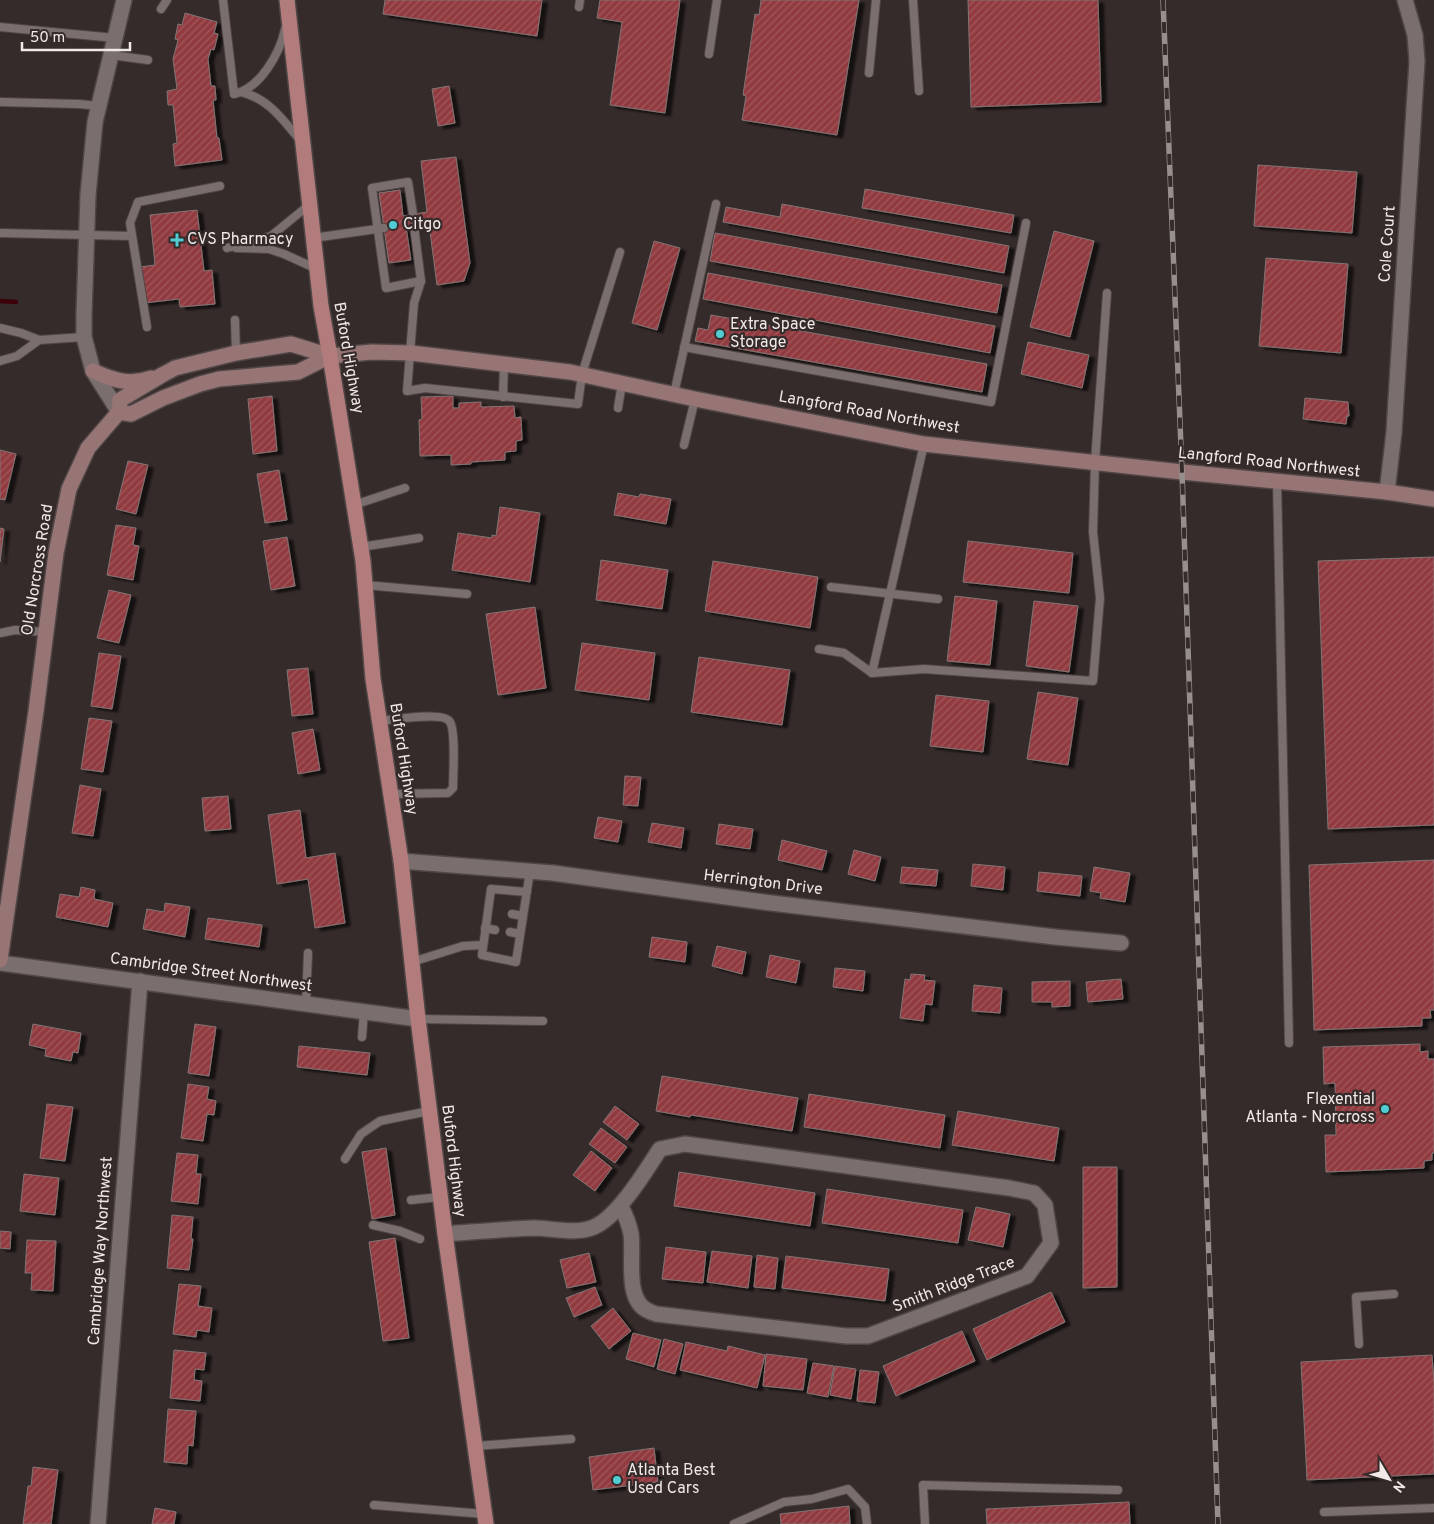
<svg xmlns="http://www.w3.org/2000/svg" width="1434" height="1524" font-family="Overpass,sans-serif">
	<defs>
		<pattern id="building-hatch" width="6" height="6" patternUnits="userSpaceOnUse" patternTransform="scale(1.25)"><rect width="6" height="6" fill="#913b40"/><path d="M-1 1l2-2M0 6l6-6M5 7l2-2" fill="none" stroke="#a1575c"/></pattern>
		<filter id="shadow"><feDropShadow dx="5.5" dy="3" stdDeviation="1" flood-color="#0009"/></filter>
	</defs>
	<rect width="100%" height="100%" fill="#352b2a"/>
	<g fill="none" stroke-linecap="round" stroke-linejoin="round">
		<polyline stroke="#3d0008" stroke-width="4.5" points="0,301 16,302"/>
	</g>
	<g fill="url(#building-hatch)" stroke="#827575" filter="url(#shadow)">
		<polygon points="385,0 542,0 537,36 383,14"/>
		<polygon points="600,0 680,0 665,113 610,105 622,22 597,18"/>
		<polygon points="761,0 859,0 837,135 742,120 746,96 743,95 755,14 759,15"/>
		<polygon points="968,0 1098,0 1101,102 971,107"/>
		<polygon points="185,13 217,22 214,33 218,34 214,50 211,49 208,59 211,86 215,86 216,100 213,100 217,138 219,138 222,160 175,166 173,144 177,143 173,105 168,105 167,91 177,89 173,59 178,40 175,39 178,24 182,25"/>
		<polygon points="449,86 455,123 438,126 432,89"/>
		<polygon points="456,157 470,263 464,281 437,285 429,224 406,227 411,260 389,263 379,193 400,190 403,216 427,212 421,161"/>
		<polygon points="1258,165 1357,172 1352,233 1254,226"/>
		<polygon points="865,189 1014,215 1011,233 862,208"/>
		<polygon points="782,204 1009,246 1004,273 723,222 726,207 780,217"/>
		<polygon points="197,210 204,271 212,270 215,304 180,307 179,299 144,303 140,267 155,265 150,215"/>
		<polygon points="1054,231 1094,241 1070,337 1030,327"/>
		<polygon points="715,233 1002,285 997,313 710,261"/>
		<polygon points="654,241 680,248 657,330 632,323"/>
		<polygon points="1266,258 1348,264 1341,353 1259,346"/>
		<polygon points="708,273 995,326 990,353 703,299"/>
		<polygon points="711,315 987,364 982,392 695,341 698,328 708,330"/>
		<polygon points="1028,342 1089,355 1082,388 1021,374"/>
		<polygon points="272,396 277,451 253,454 248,399"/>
		<polygon points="453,396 453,408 459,408 459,403 481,402 481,407 514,406 515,418 521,417 522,440 516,441 516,451 505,452 505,460 471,462 471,464 451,465 451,455 420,456 419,420 422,419 421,397"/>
		<polygon points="1305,398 1348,402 1349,416 1347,416 1346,424 1303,419"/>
		<polygon points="0,450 16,454 5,500 0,499"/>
		<polygon points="128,461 148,465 136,514 116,509"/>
		<polygon points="279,470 287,520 265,523 257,474"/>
		<polygon points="618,493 639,497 640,494 671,499 666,524 614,515"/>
		<polygon points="500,507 540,513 530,582 452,570 458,533 492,538 492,535 496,536"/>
		<polygon points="116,525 136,528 133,545 139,546 133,580 107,575"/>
		<polygon points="0,528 4,529 0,562"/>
		<polygon points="287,537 295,586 271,590 263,541"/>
		<polygon points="968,541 1073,553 1069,593 963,582"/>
		<polygon points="1434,557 1434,825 1328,829 1318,561"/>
		<polygon points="601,560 668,570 662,609 596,600"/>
		<polygon points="713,561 818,577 810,628 705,611"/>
		<polygon points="109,590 131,595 119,643 97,638"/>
		<polygon points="955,596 997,601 990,665 947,661"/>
		<polygon points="1034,601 1078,606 1069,672 1026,666"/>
		<polygon points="535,607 546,688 498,695 486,614"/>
		<polygon points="582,643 655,653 649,700 575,690"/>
		<polygon points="99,653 121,656 112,709 91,706"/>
		<polygon points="699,657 790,670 782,725 691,712"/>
		<polygon points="308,668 313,714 292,716 287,670"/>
		<polygon points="1038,692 1078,698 1068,765 1027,759"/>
		<polygon points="936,695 989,701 983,752 930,746"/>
		<polygon points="89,718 112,721 103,772 81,769"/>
		<polygon points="313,729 320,770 298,774 292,733"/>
		<polygon points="625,776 641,777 638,806 623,805"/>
		<polygon points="80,785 101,789 93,836 72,833"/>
		<polygon points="228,796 231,829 205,831 202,798"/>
		<polygon points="300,810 306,858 335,853 345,923 315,928 308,879 277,884 268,815"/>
		<polygon points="598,817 622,821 618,842 594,838"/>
		<polygon points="652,823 684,828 681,848 648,842"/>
		<polygon points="719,824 753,829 750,849 716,844"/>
		<polygon points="782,840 827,851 822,870 778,860"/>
		<polygon points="854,850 881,857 875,881 848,874"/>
		<polygon points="1434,860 1434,1010 1430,1010 1431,1018 1422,1018 1422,1026 1314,1030 1309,865"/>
		<polygon points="973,864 1005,867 1003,890 971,886"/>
		<polygon points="902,867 938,870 936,886 900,883"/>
		<polygon points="1094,867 1130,873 1125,902 1100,898 1101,893 1090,891"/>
		<polygon points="1039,872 1082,876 1080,896 1037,891"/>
		<polygon points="81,887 95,890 94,899 113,903 108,927 56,917 60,894 79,897"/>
		<polygon points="165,903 190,907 185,937 143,929 147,909 164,912"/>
		<polygon points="208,918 262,925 259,947 205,939"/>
		<polygon points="652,937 687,942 685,962 649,957"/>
		<polygon points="717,946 746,952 742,974 712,966"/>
		<polygon points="770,955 800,961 796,983 766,977"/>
		<polygon points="835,968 865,971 863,991 833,987"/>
		<polygon points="911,974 925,975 924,980 935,981 932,1005 925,1004 923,1021 900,1018 905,979 910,980"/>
		<polygon points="1121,979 1123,999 1088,1002 1086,982"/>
		<polygon points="1070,981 1070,1006 1052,1007 1052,1002 1032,1002 1032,982"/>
		<polygon points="974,985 1002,988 1000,1013 972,1011"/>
		<polygon points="33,1024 81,1033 78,1053 73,1052 71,1061 45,1056 46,1049 29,1045"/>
		<polygon points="195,1024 216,1027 209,1076 188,1073"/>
		<polygon points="1420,1044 1420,1052 1428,1051 1428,1059 1434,1059 1434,1153 1432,1153 1432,1160 1424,1161 1424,1168 1326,1172 1325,1135 1336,1135 1335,1083 1324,1084 1323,1047"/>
		<polygon points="299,1046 370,1053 367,1075 297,1067"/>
		<polygon points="662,1076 798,1098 792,1131 691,1115 690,1117 656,1111"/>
		<polygon points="188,1084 209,1087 207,1099 216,1101 214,1115 207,1114 203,1141 181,1138"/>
		<polygon points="809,1094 945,1115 940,1148 804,1127"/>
		<polygon points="47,1104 73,1107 65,1161 40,1158"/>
		<polygon points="615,1106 639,1124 627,1140 603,1122"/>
		<polygon points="958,1111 1059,1128 1054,1161 952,1145"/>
		<polygon points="601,1128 627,1147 615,1163 589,1144"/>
		<polygon points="386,1148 395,1215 372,1219 362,1152"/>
		<polygon points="591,1151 612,1168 595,1191 573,1175"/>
		<polygon points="177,1153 198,1155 196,1174 201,1174 198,1204 171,1201"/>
		<polygon points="1083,1167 1117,1167 1117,1287 1083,1288"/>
		<polygon points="679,1172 815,1193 810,1226 674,1206"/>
		<polygon points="24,1174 59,1178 55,1215 20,1211"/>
		<polygon points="827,1189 963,1210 958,1243 822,1223"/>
		<polygon points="976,1207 1010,1214 1003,1247 968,1240"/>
		<polygon points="172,1215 193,1217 191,1239 193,1239 189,1270 167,1268"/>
		<polygon points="0,1231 11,1232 10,1249 0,1248"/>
		<polygon points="395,1238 409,1338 383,1341 369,1242"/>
		<polygon points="27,1240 56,1241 53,1291 31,1290 32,1273 25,1273"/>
		<polygon points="666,1247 706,1252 703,1283 662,1279"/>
		<polygon points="712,1251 752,1256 748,1288 707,1282"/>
		<polygon points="589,1253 596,1282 567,1288 560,1260"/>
		<polygon points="757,1255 778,1258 775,1289 754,1287"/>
		<polygon points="786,1256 889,1269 885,1301 782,1288"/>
		<polygon points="179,1284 201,1286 198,1306 212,1308 209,1332 197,1330 196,1337 173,1334"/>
		<polygon points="595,1287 602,1305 574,1317 566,1298"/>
		<polygon points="1051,1292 1065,1322 987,1360 973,1329"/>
		<polygon points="613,1308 631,1331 609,1349 591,1326"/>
		<polygon points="962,1331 975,1361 896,1396 883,1366"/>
		<polygon points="633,1333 661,1340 654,1367 626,1359"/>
		<polygon points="664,1339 683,1344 675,1374 657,1369"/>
		<polygon points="686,1342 727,1351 728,1346 765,1355 757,1388 680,1370"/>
		<polygon points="174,1350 206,1353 204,1370 195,1369 194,1380 202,1381 200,1401 170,1398"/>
		<polygon points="766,1354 807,1359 803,1390 763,1386"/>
		<polygon points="1432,1355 1434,1382 1434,1474 1307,1480 1301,1362"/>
		<polygon points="813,1363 834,1366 828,1397 807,1393"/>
		<polygon points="835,1366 856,1369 851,1399 830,1395"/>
		<polygon points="860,1370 879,1372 875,1403 857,1401"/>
		<polygon points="168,1409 196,1411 193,1446 188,1445 187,1464 164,1462"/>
		<polygon points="654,1448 658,1482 593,1490 589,1457"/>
		<polygon points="33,1467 58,1470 51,1524 23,1524 28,1486 31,1486"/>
		<polygon points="1129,1502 1130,1524 987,1524 986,1509"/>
		<polygon points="849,1506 850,1524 781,1524 780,1514"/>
		<polygon points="155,1508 176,1512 174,1524 152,1524"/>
	</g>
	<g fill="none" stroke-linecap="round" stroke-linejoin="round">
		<defs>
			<g id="lane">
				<path d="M 223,0 L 234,94 C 260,89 280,53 285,29"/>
				<polyline points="913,0 919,91"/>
				<polyline points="579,7 580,0"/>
				<polyline points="161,9 167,0"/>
				<polyline points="0,27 115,38"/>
				<polyline points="709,54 717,0"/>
				<polyline points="111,55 148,60"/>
				<polyline points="869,73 876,0"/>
				<path d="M 241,92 C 268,98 283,120 300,140"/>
				<polyline points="0,102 79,104 99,106"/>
				<polyline points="413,214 408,182 372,188 386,288 421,281"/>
				<polyline points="414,226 421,281 414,303 407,391 425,388 578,404 582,374 620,252"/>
				<polyline points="0,233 132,236"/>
				<polyline points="313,238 384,228"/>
				<polyline points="227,248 271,236 309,205"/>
				<polyline points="236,248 269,249 284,254 317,269"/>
				<polyline points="235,320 236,353"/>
				<polyline points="147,327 130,223 138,202 220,186"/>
				<polyline points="0,328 21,333 39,340 84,337"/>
				<polyline points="684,347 991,402 1026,223"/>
				<polyline points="0,361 17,356 39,340"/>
				<polyline points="674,394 716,204"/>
				<polyline points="503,397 504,364"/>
				<polyline points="618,408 622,383"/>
				<polyline points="684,445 695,399"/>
				<polyline points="1277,481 1289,1043"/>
				<polyline points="354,505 405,488"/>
				<polyline points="361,547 419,538"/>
				<polyline points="365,585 467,594"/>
				<polyline points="831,587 938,599"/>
				<polyline points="0,633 15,630 46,632"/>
				<polyline points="819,649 844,653 872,673 924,669 1093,681 1100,598 1093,532 1095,462 1107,293"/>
				<polyline points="872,673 924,444"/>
				<path d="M 379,721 C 392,720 444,711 450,722 C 456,732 453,775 453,788 L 448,793 L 390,794"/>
				<polyline points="527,892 491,889 482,955 516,962 530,871"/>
				<polyline points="512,914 523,916"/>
				<polyline points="485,928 495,930"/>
				<polyline points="510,932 520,934"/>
				<polyline points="412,962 463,946 483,945"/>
				<polyline points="306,1004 308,953"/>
				<polyline points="418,1019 543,1021"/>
				<polyline points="362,1037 364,1011"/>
				<polyline points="345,1159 361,1134 380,1121 429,1111"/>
				<polyline points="411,1200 440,1197"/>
				<polyline points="373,1225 400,1231 420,1239"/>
				<polyline points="1359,1344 1356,1297 1394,1294"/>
				<polyline points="475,1446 571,1439"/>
				<polyline points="374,1505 484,1514"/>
				<polyline points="1324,1512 1434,1508"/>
				<polyline points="734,1524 784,1502 812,1499 848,1489 865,1507 867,1524"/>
				<polyline points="925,1524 923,1485 1118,1490"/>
			</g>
			<g id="street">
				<polyline points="119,412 93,371 84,337 84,315 88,195 95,122 124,0"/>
				<polyline points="1387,492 1394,432 1417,61 1415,35 1405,0"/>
				<polyline points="401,861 553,873 763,902 1055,937 1121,943"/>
				<polyline points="0,963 418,1019"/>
				<path d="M 445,1234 C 474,1232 504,1229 533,1228 C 553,1228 574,1235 594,1227 C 618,1217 646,1170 660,1149 L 685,1144 L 1009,1188 L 1034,1193 L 1045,1205 L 1051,1243 L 1027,1276 L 868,1336 L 846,1336 L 656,1314 C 653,1313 648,1311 645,1309 C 625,1296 634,1255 631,1234 C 629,1223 625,1214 620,1205"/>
				<polyline points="98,1524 140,981"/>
			</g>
			<g id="secondary">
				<path d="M 93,371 C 113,380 129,386 151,378"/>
				<polyline points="119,412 131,414 163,398 200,384 219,379 298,372 330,356 372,352 411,353 570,372 695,399 924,444 1182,472 1387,492 1434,499"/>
				<polyline points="119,412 120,400 162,375 175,368 236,353 291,344 330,356"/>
				<polyline points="0,960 36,711 56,553 69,489 88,448 119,412"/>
			</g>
			<polyline id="primary" points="287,0 321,306 330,356 363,561 373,679 401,861 418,1019 445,1234 486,1524"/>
		</defs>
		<use href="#lane" stroke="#504646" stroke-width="10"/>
		<use href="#street" stroke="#504646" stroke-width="18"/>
		<use href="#secondary" stroke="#504646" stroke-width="18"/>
		<use href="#primary" stroke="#504646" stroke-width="18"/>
		<use href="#lane" stroke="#7b6e6e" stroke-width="8"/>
		<use href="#street" stroke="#7b6e6e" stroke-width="15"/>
		<use href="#secondary" stroke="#977575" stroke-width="15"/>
		<use href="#primary" stroke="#b27c7c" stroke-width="15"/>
		<defs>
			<polyline id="rail" points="1163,0 1182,472 1218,1524"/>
		</defs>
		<use href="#rail" stroke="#978f8e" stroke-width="5.5"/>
		<use href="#rail" stroke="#352b2a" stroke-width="4" stroke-dasharray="11" stroke-linecap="butt"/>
	</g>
	<g fill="#51ccd2" stroke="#352b2a" stroke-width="2">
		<circle cx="393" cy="225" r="5"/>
		<path d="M174.5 232.5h5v5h5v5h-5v5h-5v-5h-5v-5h5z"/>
		<circle cx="720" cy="334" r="5"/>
		<circle cx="1385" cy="1109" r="5"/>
		<circle cx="617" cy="1480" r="5"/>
	</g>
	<g text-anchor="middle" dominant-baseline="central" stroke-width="4.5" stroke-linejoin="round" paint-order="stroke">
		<g font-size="16" fill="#f0e9e8" stroke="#352b2a" text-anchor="start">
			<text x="403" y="225">Citgo</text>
			<text x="187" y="240">CVS Pharmacy</text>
			<text x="730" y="325">Extra Space<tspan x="730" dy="18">Storage</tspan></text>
			<text x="1375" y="1100" text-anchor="end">Flexential<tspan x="1375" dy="18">Atlanta - Norcross</tspan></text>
			<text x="627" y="1471">Atlanta Best<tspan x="627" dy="18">Used Cars</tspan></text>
		</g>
		<g font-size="16" fill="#f0e9e8" stroke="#352b2a">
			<text transform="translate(1388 244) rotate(-86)">Cole Court</text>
			<text transform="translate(348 358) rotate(80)">Buford Highway</text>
			<text transform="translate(869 413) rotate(10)">Langford Road Northwest</text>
			<text transform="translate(1269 463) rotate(6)">Langford Road Northwest</text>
			<text transform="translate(38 570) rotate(-81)">Old Norcross Road</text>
			<text transform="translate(403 759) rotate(81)">Buford Highway</text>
			<text transform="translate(763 883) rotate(7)">Herrington Drive</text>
			<text transform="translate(211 973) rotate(8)">Cambridge Street Northwest</text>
			<text transform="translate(453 1161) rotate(83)">Buford Highway</text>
			<text transform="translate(101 1251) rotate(-86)">Cambridge Way Northwest</text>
			<text transform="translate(954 1285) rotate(-21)">Smith Ridge Trace</text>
		</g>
	</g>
	<g transform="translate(1389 1479) rotate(128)" stroke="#352b2a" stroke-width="4" paint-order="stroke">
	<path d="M0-4L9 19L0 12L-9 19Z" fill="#f0e9e8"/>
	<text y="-8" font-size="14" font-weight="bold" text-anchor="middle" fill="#f0e9e8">N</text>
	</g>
	<path d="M22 42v8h108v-8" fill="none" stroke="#f0e9e8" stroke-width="2.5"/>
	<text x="30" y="42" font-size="15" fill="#f0e9e8" stroke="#352b2a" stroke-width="4" paint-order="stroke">50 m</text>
</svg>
